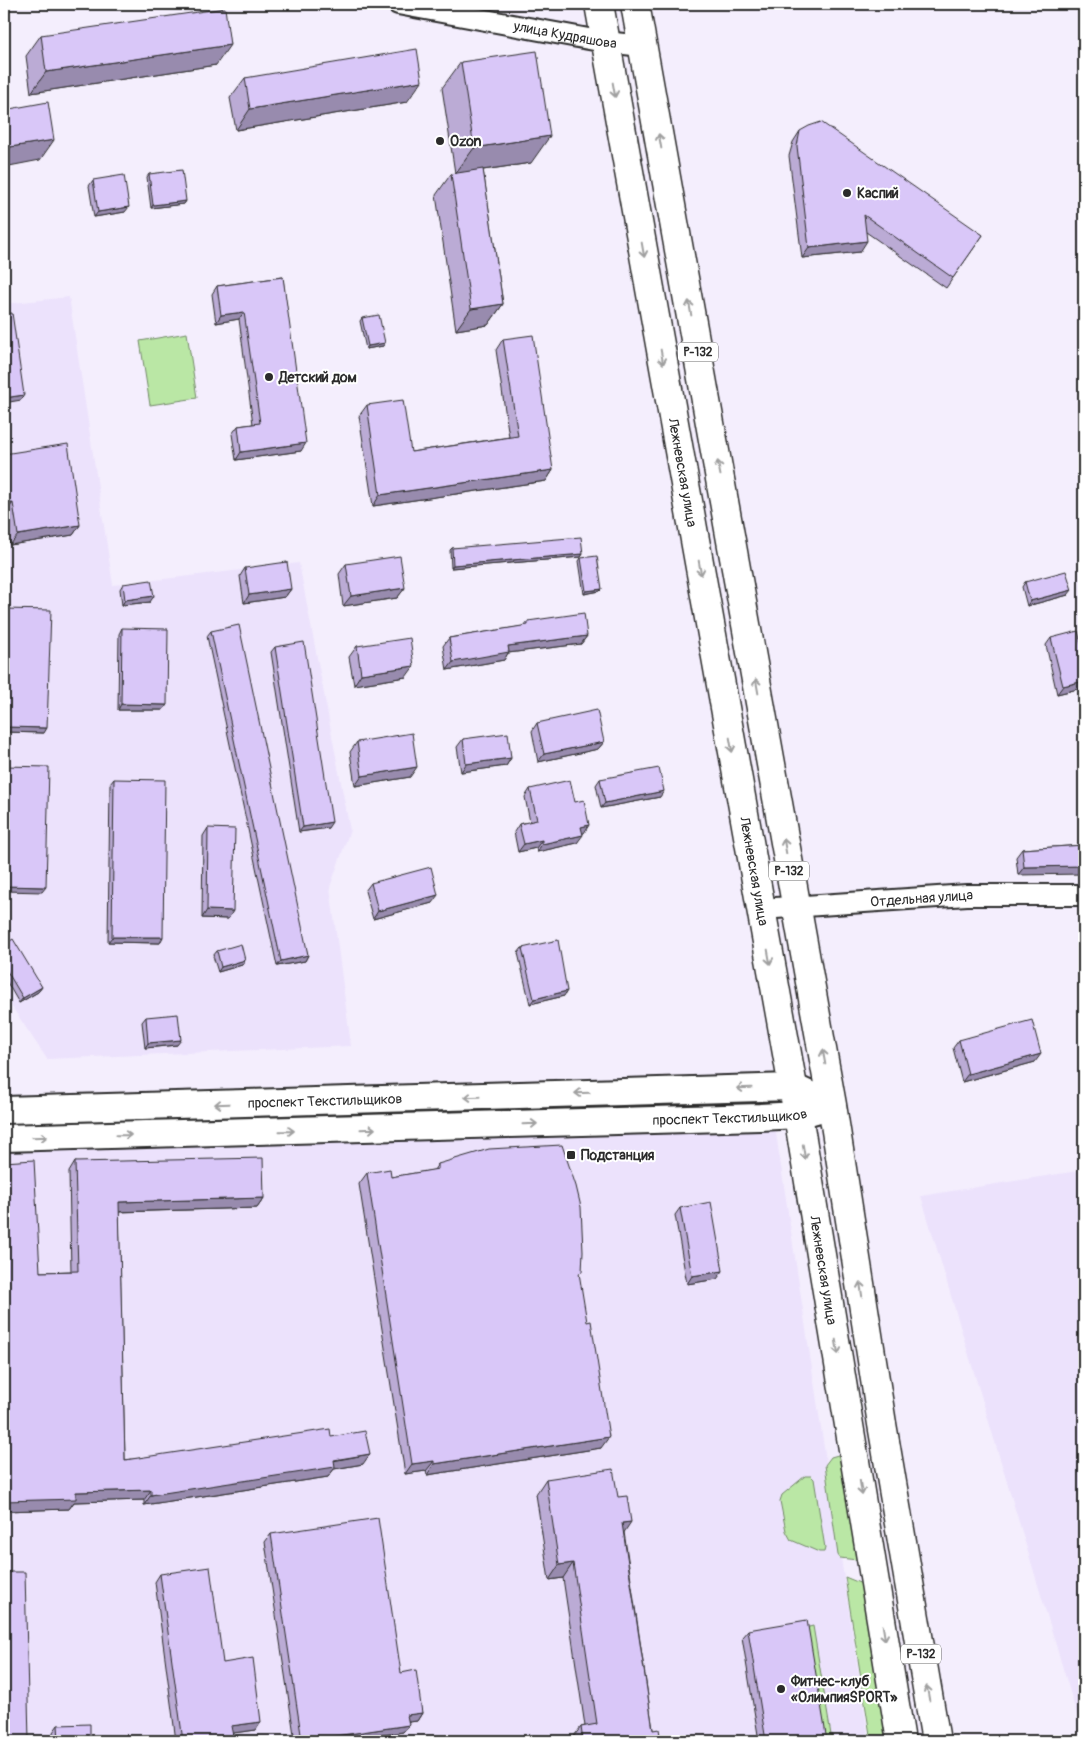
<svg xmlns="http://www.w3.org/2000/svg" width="1088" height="1745" font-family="Pangolin,sans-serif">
	<rect width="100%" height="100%" fill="#f4eefd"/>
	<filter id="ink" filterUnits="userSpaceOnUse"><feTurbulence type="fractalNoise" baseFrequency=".02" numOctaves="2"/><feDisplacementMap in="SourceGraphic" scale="10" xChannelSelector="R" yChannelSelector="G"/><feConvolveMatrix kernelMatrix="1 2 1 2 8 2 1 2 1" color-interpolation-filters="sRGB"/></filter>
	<g filter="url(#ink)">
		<g fill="#ece2fc">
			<polygon points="69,297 113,585 299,563 350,830 330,887 351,1046 47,1059 4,995 4,304"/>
			<polygon points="775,1127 869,1741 4,1741 4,1137"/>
			<polygon points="1084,1170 1084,1719 1077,1715 921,1196"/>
		</g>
		<g fill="#bae7a5" stroke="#728968">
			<polygon points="187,333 197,398 150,405 140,341"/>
			<polygon points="838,1455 842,1457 859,1556 857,1560 840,1558 838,1555 825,1465 831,1457"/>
			<polygon points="805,1476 811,1476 814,1479 825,1548 824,1552 819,1552 791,1540 786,1531 780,1501 782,1495"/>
			<polygon points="845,1577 862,1584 888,1741 871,1741"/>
			<polygon points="813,1626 832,1741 824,1741 805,1628"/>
		</g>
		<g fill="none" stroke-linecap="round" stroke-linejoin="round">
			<defs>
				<g id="minor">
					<path id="s1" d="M 398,4 L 605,42 L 643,46"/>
					<path id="s2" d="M 761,909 L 967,895 L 1084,895"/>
				</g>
				<g id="major">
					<path id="s3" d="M 4,1110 L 793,1087 L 832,1105"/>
					<path id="s4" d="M 4,1138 L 760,1117 L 798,1115 L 819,1109"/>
				</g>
				<g id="highway">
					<path id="s5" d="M 599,4 L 798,1115 L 901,1741"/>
					<polyline points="635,4 832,1105 882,1424 936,1741"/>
				</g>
			</defs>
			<use href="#minor" stroke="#2b2b2b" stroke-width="24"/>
			<use href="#major" stroke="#2b2b2b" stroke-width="30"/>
			<use href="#highway" stroke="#2b2b2b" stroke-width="31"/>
			<use href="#minor" stroke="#fff" stroke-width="20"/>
			<use href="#major" stroke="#fff" stroke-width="26"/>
			<use href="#highway" stroke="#fff" stroke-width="28"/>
		</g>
		<g fill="#bbabd5" stroke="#2b2b2b">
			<polygon points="41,35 216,65 31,93 26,56"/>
			<polygon points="461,62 531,163 483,170 503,304 488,325 456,330 436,195 451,174 455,173 442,88"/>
			<polygon points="245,78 407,102 236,130 230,98"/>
			<polygon points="800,131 983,235 946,288 866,232 860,252 802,258 789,156 793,142"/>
			<polygon points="149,174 186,201 184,204 151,208 147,177"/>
			<polygon points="93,180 125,212 94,217 89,186"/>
			<polygon points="283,277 301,451 236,460 232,434 238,426 253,424 239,319 216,323 212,294 217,286"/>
			<polygon points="362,318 383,346 366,349 360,321"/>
			<polygon points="503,339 553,470 546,481 373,506 359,416 367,405 411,452 509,437 496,350"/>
			<polygon points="4,454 80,525 73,535 10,545 5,513 4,513"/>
			<polygon points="452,548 583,554 581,557 451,568 450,550"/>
			<polygon points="581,558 602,589 600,591 584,594 579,561"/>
			<polygon points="346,564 405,588 397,598 343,606 339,574"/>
			<polygon points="245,568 291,589 285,597 244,603 240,576"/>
			<polygon points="1025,582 1068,595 1027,606 1022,587"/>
			<polygon points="123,584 150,602 122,605 120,589"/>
			<polygon points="4,609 44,733 4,732"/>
			<polygon points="528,621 587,636 581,644 508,653 504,660 447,670 443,646 449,638 524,626"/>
			<polygon points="122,628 163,710 118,710 119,634"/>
			<polygon points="211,631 308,955 305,961 277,966 207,636"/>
			<polygon points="1051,638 1082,688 1057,694 1046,645"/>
			<polygon points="357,646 406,677 354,685 349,657"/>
			<polygon points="275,647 328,828 299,832 271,652"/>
			<polygon points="537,723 604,742 598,749 538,762 532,731"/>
			<polygon points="463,739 511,758 506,766 461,772 457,747"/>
			<polygon points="357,742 410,777 355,786 350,752"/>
			<polygon points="114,779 160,943 108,942 110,784"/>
			<polygon points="600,779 660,797 601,808 596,785"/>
			<polygon points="530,789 575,802 584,833 582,833 577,843 537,852 536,848 518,852 514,832 519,824 530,822 525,797"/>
			<polygon points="208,828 228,919 202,918 203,836"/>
			<polygon points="1084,845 1018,875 1016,857 1022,849"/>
			<polygon points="371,883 432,903 373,919 365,891"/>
			<polygon points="4,945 42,987 38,992 19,1003 4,977"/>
			<polygon points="522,948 564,996 530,1004 518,953"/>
			<polygon points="217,951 245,960 242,965 218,972 213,956"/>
			<polygon points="146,1017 177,1045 145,1048 142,1022"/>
			<polygon points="959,1040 1035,1062 962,1082 953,1048"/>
			<polygon points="4,1162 40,1272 71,1271 69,1172 75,1162 264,1198 257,1208 119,1212 125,1460 331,1437 363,1464 334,1469 328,1477 144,1505 144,1500 74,1502 69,1509 4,1511"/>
			<polygon points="438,1164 579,1276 601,1448 427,1475 426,1471 405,1474 359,1184 367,1173 391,1177 434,1170"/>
			<polygon points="680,1208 717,1279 687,1284 675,1215"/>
			<polygon points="546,1479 618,1497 624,1532 653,1730 661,1741 570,1741 581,1727 585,1726 563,1578 549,1580 536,1494"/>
			<polygon points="271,1534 401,1673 422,1713 417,1721 409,1722 403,1732 345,1741 295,1741 265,1542"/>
			<polygon points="160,1574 223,1663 256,1730 232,1733 229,1741 176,1741 155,1582"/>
			<polygon points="748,1630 827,1741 759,1741 742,1637"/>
			<polygon points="58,1725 90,1741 53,1741 53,1732"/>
		</g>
		<g fill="#988bae" stroke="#2b2b2b">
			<polygon points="230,45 216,65 31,93 46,72"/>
			<polygon points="422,81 407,102 236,130 250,109"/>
			<polygon points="550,136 531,163 455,174 474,148"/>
			<polygon points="54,140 40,160 4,167 4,148"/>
			<polygon points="186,201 184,204 151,208 153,205"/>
			<polygon points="129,207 125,212 94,217 98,212"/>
			<polygon points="867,241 860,252 802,258 809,248"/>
			<polygon points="503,304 488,325 456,330 471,309"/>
			<polygon points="244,312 239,319 216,323 221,315"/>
			<polygon points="385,343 383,346 366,349 368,346"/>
			<polygon points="24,395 21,400 4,403 4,398"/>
			<polygon points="306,443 301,451 236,460 241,452"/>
			<polygon points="553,470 546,481 373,506 380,495"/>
			<polygon points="13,503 5,513 4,513 4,504"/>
			<polygon points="80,525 73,535 10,545 18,535"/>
			<polygon points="583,554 581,557 451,568 453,565"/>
			<polygon points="405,588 397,598 343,606 351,596"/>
			<polygon points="291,589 285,597 244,603 249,595"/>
			<polygon points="602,589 600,591 584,594 586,591"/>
			<polygon points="1072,590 1068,595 1027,606 1030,601"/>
			<polygon points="154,596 150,602 122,605 125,600"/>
			<polygon points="587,636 581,644 508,653 504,660 447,670 453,662 508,646"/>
			<polygon points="414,666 406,677 354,685 361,674"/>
			<polygon points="4,681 8,681 4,686"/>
			<polygon points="1084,681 1084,685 1082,688 1057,694 1063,686"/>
			<polygon points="121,704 167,705 163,710 118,710"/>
			<polygon points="6,727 47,728 44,733 4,732"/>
			<polygon points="604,742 598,749 538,762 544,754"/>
			<polygon points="511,758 506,766 461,772 466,764"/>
			<polygon points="417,767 410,777 355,786 362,776"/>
			<polygon points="664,791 660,797 601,808 605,803"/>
			<polygon points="332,822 328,828 299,832 303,827"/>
			<polygon points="589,825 584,833 575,835 581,827"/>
			<polygon points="583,835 577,843 537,852 542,844"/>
			<polygon points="542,840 536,848 518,852 524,844"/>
			<polygon points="1084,866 1084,874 1018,875 1024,867"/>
			<polygon points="4,886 46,887 42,892 4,891"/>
			<polygon points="438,895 432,903 373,919 378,911"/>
			<polygon points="207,910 233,911 228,919 202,918"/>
			<polygon points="112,937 163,937 160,943 108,942"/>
			<polygon points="308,955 305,961 277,966 281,961"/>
			<polygon points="245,960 242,965 218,972 221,967"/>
			<polygon points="42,987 38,992 19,1003 23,998"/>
			<polygon points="567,991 564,996 530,1004 534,999"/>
			<polygon points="181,1040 177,1045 145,1048 148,1043"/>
			<polygon points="1041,1054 1035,1062 962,1082 968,1074"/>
			<polygon points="264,1198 257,1208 112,1212 119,1202"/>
			<polygon points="723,1271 717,1279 687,1284 692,1276"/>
			<polygon points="609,1437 601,1448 427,1475 434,1464"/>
			<polygon points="370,1454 363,1464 334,1469 328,1477 144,1505 151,1495"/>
			<polygon points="434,1461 426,1471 405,1474 412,1464"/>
			<polygon points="151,1490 144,1500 74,1502 69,1509 4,1511 4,1501 76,1492"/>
			<polygon points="631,1522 621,1537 622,1523"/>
			<polygon points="573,1563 563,1578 549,1580 559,1565"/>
			<polygon points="422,1713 417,1721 402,1723 407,1715"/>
			<polygon points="261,1722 256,1730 226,1734 231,1726"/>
			<polygon points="409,1725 403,1732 345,1741 301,1741"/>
			<polygon points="233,1736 229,1741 197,1741"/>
		</g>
		<g fill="#d9c7f8" stroke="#2b2b2b">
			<polygon points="225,8 230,45 46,72 41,35"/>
			<polygon points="417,49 422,81 250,109 245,78"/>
			<polygon points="537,51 550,136 474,148 461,62"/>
			<polygon points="48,102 54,140 4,148 4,110"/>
			<polygon points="821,122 983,235 953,278 864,215 867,241 809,248 797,146 800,131 809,126"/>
			<polygon points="483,169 503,304 471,309 451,174"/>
			<polygon points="182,170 186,201 153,205 149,174"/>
			<polygon points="124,175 129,207 98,212 93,180"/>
			<polygon points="283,277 306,443 241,452 238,426 260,423 244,312 221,315 217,286"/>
			<polygon points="12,313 24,395 4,398 4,314"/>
			<polygon points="379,315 385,343 368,346 362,318"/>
			<polygon points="533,335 553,470 380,495 367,405 403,400 411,452 518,436 503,339"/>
			<polygon points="68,444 80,525 18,535 13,503 4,504 4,454"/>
			<polygon points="581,537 583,554 453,565 452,548"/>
			<polygon points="400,556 405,588 351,596 346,564"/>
			<polygon points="597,556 602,589 586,591 581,558"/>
			<polygon points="287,562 291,589 249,595 245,568"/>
			<polygon points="1066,571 1072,590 1030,601 1025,582"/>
			<polygon points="151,580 154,596 125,600 123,584"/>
			<polygon points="4,609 51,610 47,728 6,727 8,681 4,681"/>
			<polygon points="584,613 587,636 508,646 509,652 453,662 449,638 528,625 528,621"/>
			<polygon points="239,625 308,955 281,961 211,631"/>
			<polygon points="122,628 168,629 167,705 121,704"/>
			<polygon points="1078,631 1082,647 1084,646 1084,681 1063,686 1051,638"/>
			<polygon points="410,638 414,666 361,674 357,646"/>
			<polygon points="304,642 332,822 303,827 275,647"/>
			<polygon points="597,710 604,742 544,754 537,723"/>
			<polygon points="412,733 417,767 362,776 357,742"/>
			<polygon points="508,733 511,758 466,764 463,739"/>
			<polygon points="4,766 49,767 46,887 4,886"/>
			<polygon points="659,768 664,791 605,803 600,779"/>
			<polygon points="114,779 165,780 163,937 112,937"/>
			<polygon points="570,780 575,802 584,800 589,825 581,827 583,835 542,844 542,840 524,844 519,824 537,820 530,789"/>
			<polygon points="208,828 235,829 233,911 207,910"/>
			<polygon points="1084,845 1084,866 1024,867 1022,849"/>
			<polygon points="431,867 438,895 378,911 371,883"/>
			<polygon points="13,939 42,987 23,998 4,966 4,945"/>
			<polygon points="558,940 567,991 534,999 522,948"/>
			<polygon points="241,944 245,960 221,967 217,951"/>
			<polygon points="178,1014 181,1040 148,1043 146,1017"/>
			<polygon points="1032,1020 1041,1054 968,1074 959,1040"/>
			<polygon points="562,1145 576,1186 581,1207 583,1251 582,1272 579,1273 587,1322 591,1321 609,1437 434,1464 434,1461 412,1464 367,1173 390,1169 391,1177 438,1169 438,1164 489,1149"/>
			<polygon points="263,1158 264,1198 119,1202 125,1460 330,1429 331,1437 365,1431 370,1454 334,1460 335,1467 151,1495 151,1490 76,1492 76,1499 4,1501 4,1162 34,1160 40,1272 78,1271 75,1162"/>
			<polygon points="711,1202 723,1271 692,1276 680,1208"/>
			<polygon points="613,1469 618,1497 627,1496 631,1522 622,1523 653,1730 659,1729 661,1741 583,1741 581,1727 597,1724 573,1563 559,1565 546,1479"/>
			<polygon points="378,1518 401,1673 416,1670 422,1713 407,1715 409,1725 302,1741 271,1534"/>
			<polygon points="210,1567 223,1663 253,1658 261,1722 231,1726 233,1736 197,1741 183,1741 160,1574"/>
			<polygon points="4,1572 25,1572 29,1741 4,1741"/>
			<polygon points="807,1620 827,1741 766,1741 748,1630"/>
			<polygon points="90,1724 90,1741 59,1741 58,1725"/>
		</g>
		<defs><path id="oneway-shaft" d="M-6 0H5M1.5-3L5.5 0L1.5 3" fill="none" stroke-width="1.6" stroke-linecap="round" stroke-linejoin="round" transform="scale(1.25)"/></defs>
		<g stroke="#a0a0a0">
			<use href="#oneway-shaft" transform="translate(614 90) rotate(80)"/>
			<use href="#oneway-shaft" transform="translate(660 141) rotate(-100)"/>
			<use href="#oneway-shaft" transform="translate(643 250) rotate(80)"/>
			<use href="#oneway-shaft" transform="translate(690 308) rotate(-100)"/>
			<use href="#oneway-shaft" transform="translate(662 357) rotate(80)"/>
			<use href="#oneway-shaft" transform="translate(719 468) rotate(-101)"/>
			<use href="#oneway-shaft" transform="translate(700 568) rotate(80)"/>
			<use href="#oneway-shaft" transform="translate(757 686) rotate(-100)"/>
			<use href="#oneway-shaft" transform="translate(731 745) rotate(80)"/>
			<use href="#oneway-shaft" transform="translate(785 846) rotate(-100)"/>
			<use href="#oneway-shaft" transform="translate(769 957) rotate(80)"/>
			<use href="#oneway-shaft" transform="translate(824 1057) rotate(-100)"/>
			<use href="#oneway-shaft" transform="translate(744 1088) rotate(178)"/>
			<use href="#oneway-shaft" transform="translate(582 1093) rotate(178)"/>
			<use href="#oneway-shaft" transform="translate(472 1097) rotate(178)"/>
			<use href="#oneway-shaft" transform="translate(222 1104) rotate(178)"/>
			<use href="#oneway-shaft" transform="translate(530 1124) rotate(-2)"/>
			<use href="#oneway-shaft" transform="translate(368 1129) rotate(-2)"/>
			<use href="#oneway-shaft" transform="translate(287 1131) rotate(-1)"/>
			<use href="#oneway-shaft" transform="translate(124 1135) rotate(-1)"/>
			<use href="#oneway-shaft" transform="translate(40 1137) rotate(-2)"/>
			<use href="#oneway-shaft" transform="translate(804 1152) rotate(81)"/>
			<use href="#oneway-shaft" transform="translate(861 1289) rotate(-99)"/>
			<use href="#oneway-shaft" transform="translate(837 1347) rotate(80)"/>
			<use href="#oneway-shaft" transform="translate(861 1488) rotate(81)"/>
			<use href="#oneway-shaft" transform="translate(884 1633) rotate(81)"/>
			<use href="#oneway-shaft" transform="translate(928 1693) rotate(-100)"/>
		</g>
	</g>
	<g fill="#2b2b2b" stroke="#fff" stroke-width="2">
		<circle cx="440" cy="141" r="5"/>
		<circle cx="847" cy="193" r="5"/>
		<circle cx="269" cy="377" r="5"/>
		<rect x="566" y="1150" width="10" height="10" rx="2.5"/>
		<circle cx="781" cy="1689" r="5"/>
	</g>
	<g text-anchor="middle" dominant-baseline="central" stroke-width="4" stroke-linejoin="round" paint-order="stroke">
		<g fill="#fff" stroke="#6b6b6b" stroke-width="1">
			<rect x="678" y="342.5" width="40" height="19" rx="4"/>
			<rect x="769" y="861.5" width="40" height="19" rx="4"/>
			<rect x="901" y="1644.5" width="40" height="19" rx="4"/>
		</g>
		<g font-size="12" font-weight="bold" fill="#2b2b2b">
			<text x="698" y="352">Р-132</text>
			<text x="789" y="871">Р-132</text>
			<text x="921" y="1654">Р-132</text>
		</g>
		<g font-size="14" fill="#2b2b2b" stroke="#fff">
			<text stroke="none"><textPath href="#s1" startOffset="170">улица Кудряшова</textPath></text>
			<text stroke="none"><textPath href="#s5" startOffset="476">Лежневская улица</textPath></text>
			<text stroke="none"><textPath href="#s5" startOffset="881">Лежневская улица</textPath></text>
			<text stroke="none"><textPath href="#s2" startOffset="161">Отдельная улица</textPath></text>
			<text stroke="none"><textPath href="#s3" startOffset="321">проспект Текстильщиков</textPath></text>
			<text stroke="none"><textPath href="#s4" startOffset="726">проспект Текстильщиков</textPath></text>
			<text stroke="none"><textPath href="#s5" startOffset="1286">Лежневская улица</textPath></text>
		</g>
		<g font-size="14" font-weight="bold" fill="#2b2b2b" stroke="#fff" text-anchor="start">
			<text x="450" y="141">Ozon</text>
			<text x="857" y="193">Каспий</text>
			<text x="279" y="377">Детский дом</text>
			<text x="581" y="1155">Подстанция</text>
			<text x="791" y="1681">Фитнес-клуб<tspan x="791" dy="16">«ОлимпияSPORT»</tspan></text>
		</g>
	</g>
	<rect width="1088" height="1745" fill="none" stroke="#fff" stroke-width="20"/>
	<rect x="10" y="10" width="1068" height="1725" fill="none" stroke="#2b2b2b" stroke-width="2" filter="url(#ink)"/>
</svg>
